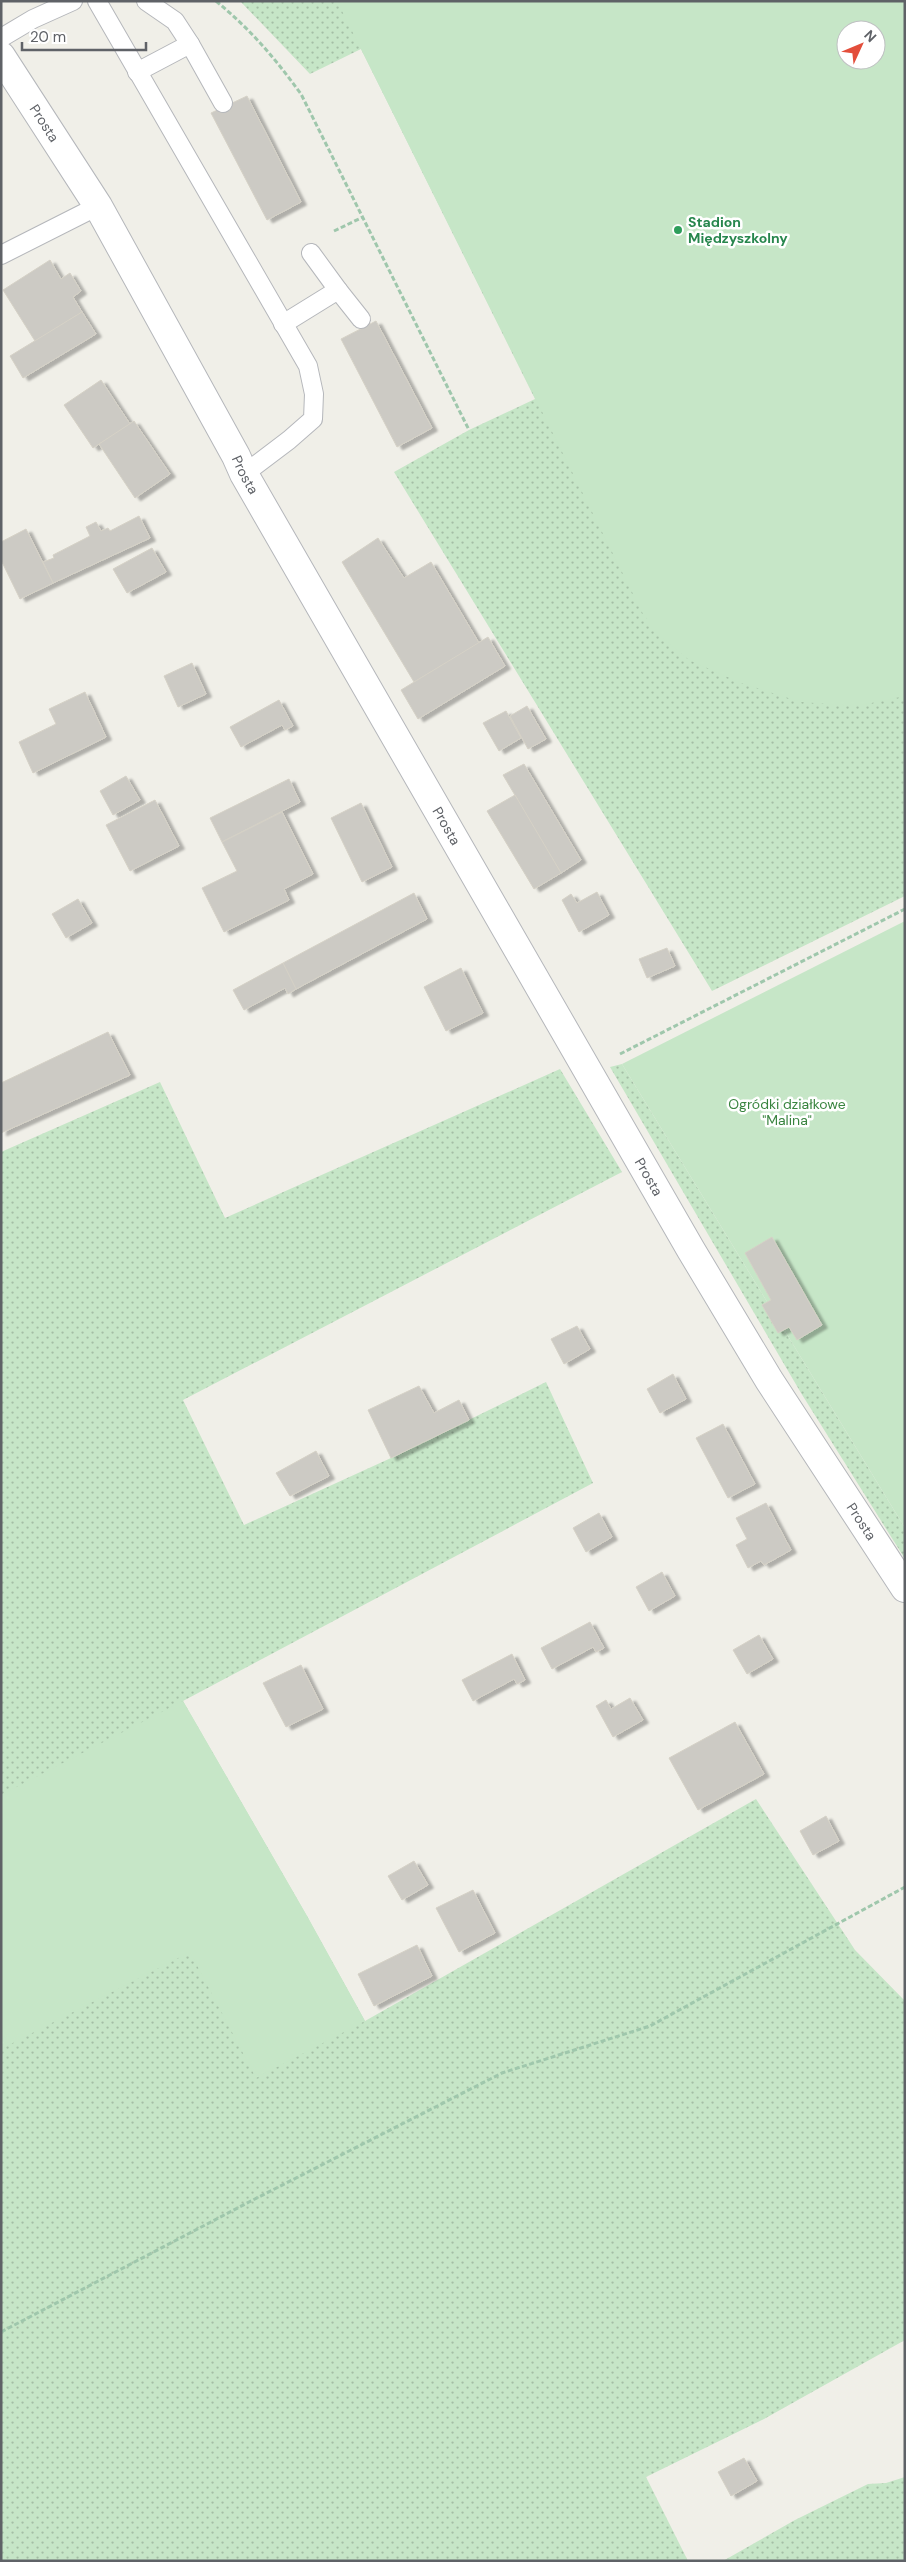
<svg xmlns="http://www.w3.org/2000/svg" width="906" height="2562" font-family="'DM Sans',sans-serif">
	<defs>
		<pattern id="grass-dots" width="8" height="8" patternUnits="userSpaceOnUse" patternTransform="scale(1.25)"><rect width="8" height="8" fill="#c6e6c7"/><path d="M2 2h.1M6 6h.1" fill="none" stroke="#a4bea5" stroke-width="1.8" stroke-linecap="round"/></pattern>
		<filter id="shadow"><feDropShadow dx="5.5" dy="3" stdDeviation="1" flood-color="#0004"/></filter>
	</defs>
	<rect width="100%" height="100%" fill="#f0efe8"/>
	<g fill="url(#grass-dots)" fill-rule="evenodd">
		<path d="M 240,1 L 905,1 L 905,896 L 712,991 L 394,472 L 469,430 L 535,399 L 361,49 L 310,74 ZM 846,30 L 876,30 L 876,60 L 846,60 Z"/>
		<polygon points="622,1064 905,1528 905,1559 801,1393 610,1067"/>
		<polygon points="560,1069 622,1172 183,1400 244,1525 391,1458 546,1382 593,1483 183,1701 307,1916 365,2021 756,1799 855,1950 905,2001 905,2340 764,2419 646,2477 688,2561 1,2561 1,1152 160,1082 225,1218"/>
		<polygon points="905,2477 905,2561 723,2561 795,2520 868,2484 886,2483"/>
	</g>
	<g fill="#c6e6c7" fill-rule="evenodd">
		<path d="M 337,1 L 905,1 L 905,696 L 857,706 L 801,702 L 741,683 L 689,660 L 663,638 L 643,614 ZM 846,30 L 876,30 L 876,60 L 846,60 Z"/>
		<polygon points="905,921 905,1528 622,1064"/>
		<polygon points="183,1701 307,1916 365,2021 256,2078 190,1952 1,2049 1,1795"/>
	</g>
	<g fill="#cccac4" stroke="#d5d1c6" filter="url(#shadow)">
		<polygon points="247,96 301,202 267,220 211,113"/>
		<polygon points="50,260 61,279 70,273 81,291 73,297 82,312 35,341 3,290"/>
		<polygon points="82,312 96,334 23,378 10,356"/>
		<polygon points="376,321 432,428 397,447 341,339"/>
		<polygon points="101,380 130,424 93,448 64,405"/>
		<polygon points="134,421 170,474 135,498 99,444"/>
		<polygon points="139,516 150,538 53,583 43,562 54,558 53,555 90,536 86,527 96,522 101,531 108,528 110,531"/>
		<polygon points="26,529 53,583 20,599 1,560 1,542"/>
		<polygon points="378,538 404,578 431,562 479,643 414,682 342,562"/>
		<polygon points="152,548 166,572 127,593 113,569"/>
		<polygon points="488,637 505,666 418,719 401,690"/>
		<polygon points="192,663 206,694 178,707 164,676"/>
		<polygon points="85,692 106,737 33,773 19,742 56,724 49,709"/>
		<polygon points="279,700 293,726 285,730 282,725 241,747 230,727"/>
		<polygon points="527,706 546,739 528,749 510,716"/>
		<polygon points="506,711 521,738 499,751 483,723"/>
		<polygon points="524,764 581,860 561,873 503,775"/>
		<polygon points="126,776 140,800 113,815 100,791"/>
		<polygon points="289,779 300,802 222,842 210,818"/>
		<polygon points="515,795 561,873 534,889 487,811"/>
		<polygon points="155,800 179,846 130,871 106,825"/>
		<polygon points="361,803 392,867 362,882 331,818"/>
		<polygon points="282,812 313,874 284,889 289,900 224,932 202,888 237,871 222,842"/>
		<polygon points="597,892 609,915 579,932 562,900 571,894 577,903"/>
		<polygon points="414,893 427,919 296,989 283,963"/>
		<polygon points="78,899 92,923 66,938 52,914"/>
		<polygon points="667,948 675,966 647,978 639,959"/>
		<polygon points="283,963 296,989 288,994 285,988 244,1010 233,990"/>
		<polygon points="461,968 483,1013 446,1031 424,987"/>
		<polygon points="108,1032 130,1075 1,1133 1,1083"/>
		<polygon points="772,1237 822,1325 797,1340 789,1327 778,1333 762,1305 771,1300 745,1253"/>
		<polygon points="577,1326 590,1349 564,1364 551,1339"/>
		<polygon points="673,1374 686,1399 660,1413 647,1389"/>
		<polygon points="419,1386 434,1413 459,1400 469,1420 391,1458 368,1410"/>
		<polygon points="723,1424 755,1484 728,1498 696,1438"/>
		<polygon points="316,1451 329,1476 290,1496 276,1473"/>
		<polygon points="766,1503 791,1550 764,1565 761,1561 748,1568 736,1545 747,1539 736,1518"/>
		<polygon points="599,1513 612,1537 586,1552 573,1528"/>
		<polygon points="662,1572 675,1596 649,1611 636,1587"/>
		<polygon points="590,1622 604,1648 596,1652 593,1647 552,1669 541,1648"/>
		<polygon points="759,1635 773,1659 747,1674 733,1650"/>
		<polygon points="512,1654 525,1680 517,1684 514,1679 473,1701 462,1680"/>
		<polygon points="301,1665 323,1709 286,1727 263,1683"/>
		<polygon points="630,1698 643,1720 613,1737 596,1706 606,1700 611,1709"/>
		<polygon points="735,1722 764,1774 698,1810 669,1758"/>
		<polygon points="826,1816 839,1841 813,1855 800,1831"/>
		<polygon points="414,1861 428,1885 402,1900 388,1876"/>
		<polygon points="473,1890 495,1933 459,1952 436,1908"/>
		<polygon points="417,1945 432,1976 374,2006 358,1974"/>
		<polygon points="744,2458 757,2481 731,2496 718,2472"/>
	</g>
	<g fill="none" stroke-linecap="round" stroke-linejoin="round">
		<defs>
			<g id="service">
				<polyline points="97,1 308,366 314,394 313,419 289,440 244,474"/>
				<polyline points="146,1 175,21 190,44"/>
				<polyline points="1,38 33,19 73,1"/>
				<polyline points="137,72 190,44 223,103"/>
				<polyline points="1,255 98,206"/>
				<polyline points="338,290 361,319"/>
				<polyline points="283,324 338,290 311,253"/>
			</g>
			<g id="minor">
				<path id="s1" d="M 1,56 L 98,206 L 236,456 L 244,474 L 691,1250 L 769,1380 L 905,1588"/>
			</g>
		</defs>
		<use href="#service" stroke="#b5b7bb" stroke-width="20"/>
		<use href="#minor" stroke="#b5b7bb" stroke-width="30"/>
		<g stroke="#9fc7ac" stroke-width="3" stroke-dasharray="5 2.5" stroke-linecap="butt">
			<path d="M 216,1 C 251,30 274,57 301,94 L 469,430"/>
			<polyline points="334,231 363,217"/>
			<polyline points="620,1054 905,909"/>
			<polyline points="1,2332 249,2202 502,2073 650,2026 905,1887"/>
		</g>
		<use href="#service" stroke="#fff" stroke-width="18"/>
		<use href="#minor" stroke="#fff" stroke-width="28"/>
	</g>
	<circle fill="#2e9e5b" stroke="#fff" stroke-width="2" cx="678" cy="230" r="5"/>
	<g text-anchor="middle" dominant-baseline="central" stroke-width="5" stroke-linejoin="round" paint-order="stroke">
		<g font-size="14" fill="#5f6267" stroke="#fff">
			<text stroke="none"><textPath href="#s1" startOffset="80">Prosta</textPath></text>
			<text stroke="none"><textPath href="#s1" startOffset="485">Prosta</textPath></text>
			<text stroke="none"><textPath href="#s1" startOffset="890">Prosta</textPath></text>
			<text stroke="none"><textPath href="#s1" startOffset="1295">Prosta</textPath></text>
			<text stroke="none"><textPath href="#s1" startOffset="1700">Prosta</textPath></text>
		</g>
		<g font-size="14" font-weight="bold" fill="#27864d" stroke="#fff" text-anchor="start">
			<text x="688" y="222">Stadion<tspan x="688" dy="16">Międzyszkolny</tspan></text>
		</g>
		<g font-size="14" fill="#39843f" stroke="#fff">
			<text x="787" y="1104">Ogródki działkowe<tspan x="787" dy="16">"Malina"</tspan></text>
		</g>
	</g>
	<rect width="906" height="2562" fill="none" stroke="#5f6267" stroke-width="5"/>
	<g transform="translate(861 45) rotate(46)"><circle r="24" fill="#ffffff" stroke="#bfc0c2"/>
	<path d="M0-4L9 19L0 12L-9 19Z" fill="#e34e3b"/>
	<text y="-8" font-size="14" font-weight="bold" text-anchor="middle" fill="#5f6267">N</text>
	</g>
	<path d="M22 42v8h124v-8" fill="none" stroke="#5f6267" stroke-width="2.5"/>
	<text x="30" y="42" font-size="15" fill="#5f6267" stroke="#ffffff" stroke-width="4" paint-order="stroke">20 m</text>
</svg>
